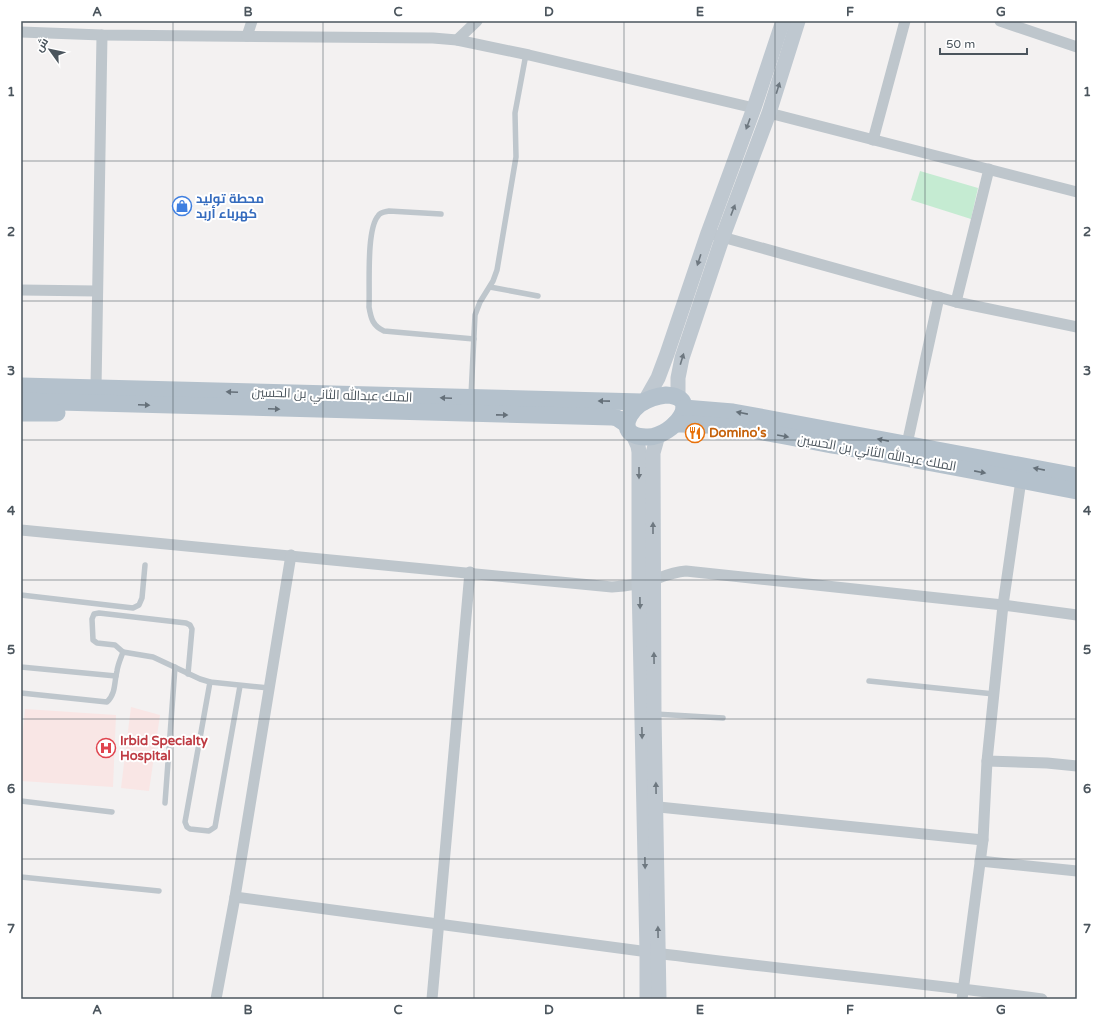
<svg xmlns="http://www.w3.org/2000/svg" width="1098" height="1020" font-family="'Varela Round',Cairo,sans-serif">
	<rect width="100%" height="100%" fill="#f3f1f1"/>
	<g fill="#f9e6e5">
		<polygon points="131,707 160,715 149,791 121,788"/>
		<polygon points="25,709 116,715 113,787 21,781 21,750"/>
	</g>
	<polygon fill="#c5ebd2" points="920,171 978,188 971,219 911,200"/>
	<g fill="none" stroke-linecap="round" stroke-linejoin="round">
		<g stroke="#bec6cc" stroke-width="5.5">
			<path d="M 441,214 L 389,211 C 385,212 380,212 378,216 C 366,230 370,287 369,307 C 371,319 373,326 384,331 L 474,339"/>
			<polyline points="490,287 538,296"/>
			<polyline points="471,396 475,315 480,302 493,281 497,270 516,157 515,113 526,54"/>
			<polyline points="21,595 133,608 139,605 142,598 145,565"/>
			<polyline points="123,652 115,645 97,643 93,640 92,619 94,614 99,613 186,623 190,625 192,629 188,674"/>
			<polyline points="21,667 116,676"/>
			<polyline points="869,681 994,694"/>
			<polyline points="210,682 185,822 187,827 190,829 209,831 215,827 240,686"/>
			<path d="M 21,693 L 107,702 C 116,694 114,682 117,671 C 118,664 121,658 123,652 L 153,657 L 200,679 L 210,682 L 269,688"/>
			<polyline points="655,714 723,718"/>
			<polyline points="21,801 112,812"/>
			<polyline points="165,803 175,667"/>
			<polyline points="21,877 159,891"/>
		</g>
		<g stroke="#bec6cc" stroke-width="11">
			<polyline points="1000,21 1077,47"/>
			<polyline points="21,32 102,35 433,38 457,40 529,55 754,108"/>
			<polyline points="247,36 252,21"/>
			<polyline points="457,40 477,21"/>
			<polyline points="769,113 1077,192"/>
			<polyline points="873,140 905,21"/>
			<polyline points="715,235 956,302 1077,327"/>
			<polyline points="21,290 97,291"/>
			<polyline points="956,302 989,169"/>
			<polyline points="96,388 102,35"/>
			<polyline points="907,444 939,297"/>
			<path d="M 21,530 L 612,587 C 626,586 640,584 653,580 C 664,576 673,572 686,571 L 1003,605 L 1077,615"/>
			<polyline points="987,761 1047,763 1077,766"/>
			<polyline points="649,806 983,840"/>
			<polyline points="980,861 1077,871"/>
			<path d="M 235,897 C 375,915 516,935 656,953 C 785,970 914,982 1042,999"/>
			<polyline points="216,999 235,897 291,555"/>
			<polyline points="432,999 470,572"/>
			<polyline points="962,999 983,840 987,761 1003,605 1021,480"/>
		</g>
		<g stroke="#bfc8d0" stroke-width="15">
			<polyline points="678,398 678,378 682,358 723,236 769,113 798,21"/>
			<polyline points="645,401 658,378 667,354 708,233 754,108 783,21"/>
			<polyline points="633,435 638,446 639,452 639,583 647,952 647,999"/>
			<polyline points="658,435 653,453 654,714 659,999"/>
		</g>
		<g stroke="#b4c1cc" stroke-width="17">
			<polyline points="21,386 643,402"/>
			<path d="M 666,395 C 704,397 674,436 648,437 C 621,438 622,418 640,404 C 648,399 656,396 666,395 Z"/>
			<polyline points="21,401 612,417 617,418 626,424"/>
			<polyline points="684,408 733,412 1077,476"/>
			<polyline points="21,413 57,413"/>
			<path d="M 675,424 C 730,423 784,436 838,446 C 918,460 997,475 1077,491"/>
		</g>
	</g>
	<defs><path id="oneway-solid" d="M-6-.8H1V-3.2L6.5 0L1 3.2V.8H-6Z"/></defs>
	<g fill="#6e7880">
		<use href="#oneway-solid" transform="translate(778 88) rotate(-73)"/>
		<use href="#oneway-solid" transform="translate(748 124) rotate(110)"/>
		<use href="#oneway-solid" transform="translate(733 210) rotate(-69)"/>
		<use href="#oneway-solid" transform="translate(699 260) rotate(108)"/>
		<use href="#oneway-solid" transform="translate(682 359) rotate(-73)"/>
		<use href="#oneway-solid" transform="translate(639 473) rotate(90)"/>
		<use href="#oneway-solid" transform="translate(653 528) rotate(-90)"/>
		<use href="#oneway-solid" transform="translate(640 603) rotate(89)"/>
		<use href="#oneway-solid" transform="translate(654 658) rotate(-91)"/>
		<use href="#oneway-solid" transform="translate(642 733) rotate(89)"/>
		<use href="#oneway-solid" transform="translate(656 788) rotate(-91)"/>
		<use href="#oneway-solid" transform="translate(645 863) rotate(89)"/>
		<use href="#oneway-solid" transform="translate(658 932) rotate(-91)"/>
	</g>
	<g fill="#657079">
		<use href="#oneway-solid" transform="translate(232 392) rotate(-178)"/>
		<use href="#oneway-solid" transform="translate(446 398) rotate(-178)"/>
		<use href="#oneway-solid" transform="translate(604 401) rotate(-179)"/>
		<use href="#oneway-solid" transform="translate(144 405) rotate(2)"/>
		<use href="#oneway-solid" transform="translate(274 409) rotate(2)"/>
		<use href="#oneway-solid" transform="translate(742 413) rotate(-169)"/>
		<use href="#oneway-solid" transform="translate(502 415) rotate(1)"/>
		<use href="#oneway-solid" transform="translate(783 436) rotate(10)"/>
		<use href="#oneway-solid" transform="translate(883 440) rotate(-169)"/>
		<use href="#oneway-solid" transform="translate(1039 469) rotate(-169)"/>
		<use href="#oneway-solid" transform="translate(980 472) rotate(11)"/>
	</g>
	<path fill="none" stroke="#4b555d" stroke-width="1" stroke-opacity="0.55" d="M 173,21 L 173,999M 323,21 L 323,999M 474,21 L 474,999M 624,21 L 624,999M 775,21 L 775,999M 925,21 L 925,999M 21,161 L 1077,161M 21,301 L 1077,301M 21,440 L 1077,440M 21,580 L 1077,580M 21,719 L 1077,719M 21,859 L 1077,859"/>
	<defs>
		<symbol id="shop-ring" viewBox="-11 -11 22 22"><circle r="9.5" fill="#fff" stroke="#3f7fe0" stroke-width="1.5"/><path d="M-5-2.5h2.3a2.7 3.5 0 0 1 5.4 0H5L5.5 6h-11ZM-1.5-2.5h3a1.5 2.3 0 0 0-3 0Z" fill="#3f7fe0"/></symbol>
		<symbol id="restaurant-ring" viewBox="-11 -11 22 22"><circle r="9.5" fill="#fff" stroke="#e8710a" stroke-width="1.5"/><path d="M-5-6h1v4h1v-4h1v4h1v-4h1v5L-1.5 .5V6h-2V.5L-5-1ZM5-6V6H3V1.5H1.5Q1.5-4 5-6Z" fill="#e8710a"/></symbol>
		<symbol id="hospital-ring" viewBox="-11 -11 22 22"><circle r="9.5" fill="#fff" stroke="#e0444e" stroke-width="1.5"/><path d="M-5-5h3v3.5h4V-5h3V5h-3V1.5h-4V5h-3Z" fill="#e0444e"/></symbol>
	</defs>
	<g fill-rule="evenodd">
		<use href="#shop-ring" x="171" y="195" width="22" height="22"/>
		<use href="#restaurant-ring" x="684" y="422" width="22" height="22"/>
		<use href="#hospital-ring" x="95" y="737" width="22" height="22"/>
	</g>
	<g text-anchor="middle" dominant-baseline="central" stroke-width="4" stroke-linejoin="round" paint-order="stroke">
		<g font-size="13" font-weight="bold" fill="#366cbe" stroke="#fff" text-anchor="start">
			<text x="196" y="199">محطة توليد<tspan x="196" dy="15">كهرباء أربد</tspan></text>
		</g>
		<g font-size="13" fill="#4b555d" stroke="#fff">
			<text transform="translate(332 395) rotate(2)">الملك عبدالله الثاني بن الحسين</text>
			<text transform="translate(877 453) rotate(10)">الملك عبدالله الثاني بن الحسين</text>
		</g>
		<g font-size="13" font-weight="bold" fill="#c56008" stroke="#fff" text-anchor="start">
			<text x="709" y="433">Domino's</text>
		</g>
		<g font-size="13" font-weight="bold" fill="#be3a42" stroke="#fff" text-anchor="start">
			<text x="120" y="741">Irbid Specialty<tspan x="120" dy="15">Hospital</tspan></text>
		</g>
	</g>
	<rect width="1098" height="1020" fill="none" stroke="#ffffff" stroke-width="44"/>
	<g transform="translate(50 50) rotate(303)" stroke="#ffffff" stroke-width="3" paint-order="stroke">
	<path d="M0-3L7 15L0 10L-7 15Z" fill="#4b555d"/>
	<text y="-6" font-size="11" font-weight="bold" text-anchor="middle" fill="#4b555d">ش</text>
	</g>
	<path d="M940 48v6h87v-6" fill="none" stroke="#4b555d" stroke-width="2"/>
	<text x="946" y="48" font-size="12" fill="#4b555d" stroke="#ffffff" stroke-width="3" paint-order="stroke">50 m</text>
	<rect x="22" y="22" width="1054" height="976" fill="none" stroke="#4b555d" stroke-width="1.5"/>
	<g font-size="13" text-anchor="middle" font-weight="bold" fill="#4b555d">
		<text x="97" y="16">A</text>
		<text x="248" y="16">B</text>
		<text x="398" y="16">C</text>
		<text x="549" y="16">D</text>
		<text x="700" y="16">E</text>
		<text x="850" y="16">F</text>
		<text x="1001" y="16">G</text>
		<text x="11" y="96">1</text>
		<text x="1087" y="96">1</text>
		<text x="11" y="236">2</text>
		<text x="1087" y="236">2</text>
		<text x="11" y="375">3</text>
		<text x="1087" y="375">3</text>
		<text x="11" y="515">4</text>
		<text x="1087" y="515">4</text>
		<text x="11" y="654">5</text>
		<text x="1087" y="654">5</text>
		<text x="11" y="793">6</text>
		<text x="1087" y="793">6</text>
		<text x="11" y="933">7</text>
		<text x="1087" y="933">7</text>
		<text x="97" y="1014">A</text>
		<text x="248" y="1014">B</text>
		<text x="398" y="1014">C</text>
		<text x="549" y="1014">D</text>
		<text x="700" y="1014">E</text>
		<text x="850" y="1014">F</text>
		<text x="1001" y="1014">G</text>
	</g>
</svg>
